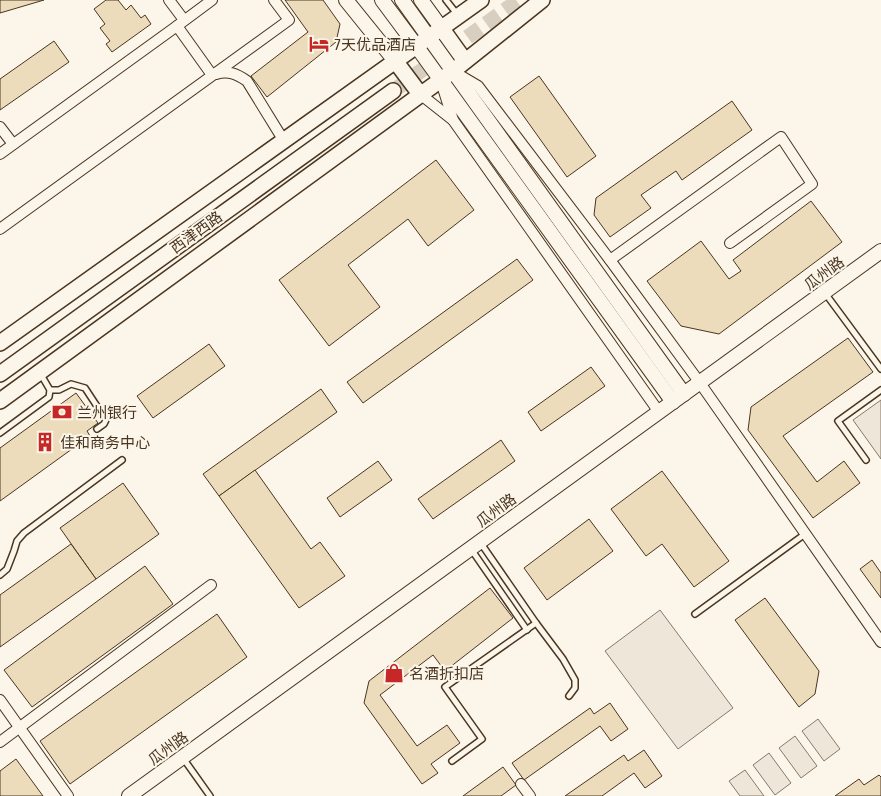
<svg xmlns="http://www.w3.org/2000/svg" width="881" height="796" font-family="'Asap Condensed','Noto Sans SC',sans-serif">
	<rect width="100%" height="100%" fill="#fbf6e9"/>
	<g fill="#ede6d9" stroke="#887966">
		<polygon points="881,400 881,459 853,420"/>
		<polygon points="660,610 733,708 678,749 605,651"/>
		<polygon points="818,719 840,749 824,761 802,731"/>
		<polygon points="795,736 817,766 801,778 779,748"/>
		<polygon points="769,753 791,783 775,795 753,765"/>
		<polygon points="745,770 764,796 740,796 729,781"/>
	</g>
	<g fill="#ecdcbc" stroke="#4a3520">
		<polygon points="0,0 44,0 0,13"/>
		<polygon points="106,0 118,0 126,10 131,5 141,18 145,15 151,24 112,52 106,44 110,41 100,28 105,24 94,9"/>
		<polygon points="285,0 323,0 340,24 336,42 267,97 251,76 308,32"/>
		<polygon points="54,41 69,62 0,110 0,79"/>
		<polygon points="539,76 596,156 567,177 510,97"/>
		<polygon points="732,101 752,130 682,180 676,171 641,195 651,208 610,237 594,215 596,198"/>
		<polygon points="436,160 474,210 428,246 408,219 348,265 380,307 329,346 279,280"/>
		<polygon points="811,201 842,242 719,334 681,326 647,281 701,241 729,279 741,271 733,260"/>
		<polygon points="517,259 533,280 363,403 347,382"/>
		<polygon points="848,338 873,372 783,436 817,482 844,461 860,483 813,518 748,430 751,407"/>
		<polygon points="209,344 225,366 153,418 137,396"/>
		<polygon points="591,367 605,386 541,431 528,412"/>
		<polygon points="321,389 337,412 219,496 203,474"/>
		<polygon points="76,393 98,423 87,431 90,436 0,501 0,448"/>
		<polygon points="501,440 515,461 433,519 418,499"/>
		<polygon points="378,461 392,480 340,517 327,498"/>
		<polygon points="255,470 311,549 320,542 345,576 299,608 219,496"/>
		<polygon points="662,471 729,561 694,587 662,544 646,556 611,509"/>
		<polygon points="123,483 159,534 96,579 60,528"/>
		<polygon points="589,519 613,551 547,600 524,568"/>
		<polygon points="71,544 96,579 0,647 0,595"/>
		<polygon points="872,560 881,573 881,598 860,569"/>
		<polygon points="145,566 173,604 32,707 4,670"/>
		<polygon points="490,588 513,618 445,671 433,655 380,695 417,746 447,725 460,743 431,764 438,773 422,784 364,703 369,681"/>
		<polygon points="765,598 819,671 815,694 799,707 735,620"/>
		<polygon points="217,614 247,657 70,784 40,741"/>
		<polygon points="610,703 628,729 611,741 600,726 524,780 512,763 590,708 594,714"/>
		<polygon points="644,750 662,776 645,788 634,773 602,796 565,796 624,755 628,761"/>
		<polygon points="16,759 43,796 0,796 0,771"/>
		<polygon points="503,767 516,785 501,796 463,796"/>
		<polygon points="879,775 881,777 881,796 835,796 859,779 864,785"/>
	</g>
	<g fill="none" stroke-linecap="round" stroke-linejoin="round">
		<polyline stroke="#d8cfc1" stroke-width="15" stroke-dasharray="15 8" stroke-linecap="butt" points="393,91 519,0"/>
		<defs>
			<g id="lane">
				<polyline points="446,0 457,14"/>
				<polyline points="825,293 881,369"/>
				<polyline points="50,390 59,390 71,384 85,388 106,420 104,424 97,429"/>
				<polyline points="0,433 49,397 50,390 40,373"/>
				<polyline points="866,460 838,421 881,390"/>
				<polyline points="480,542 536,623 563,659 575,680 575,688 569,696"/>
				<polyline points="471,549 527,630"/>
				<polyline points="0,575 7,569 14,551 17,541 24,533 122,460"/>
				<polyline points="695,614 805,534"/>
				<polyline points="183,758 210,796"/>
				<polyline points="452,761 482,739 445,687 536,623"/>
			</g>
			<g id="street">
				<polyline points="169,0 184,20"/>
				<polyline points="177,26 212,0"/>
				<polyline points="456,73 478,86 610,260 700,383 881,642"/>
				<path d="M 216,74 C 228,70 237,74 247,81 L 284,141"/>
				<polyline points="443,88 453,120 659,412"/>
				<polyline points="420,94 453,120"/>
				<polyline points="0,127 13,144"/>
				<polyline points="0,154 177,26 212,75"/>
				<polyline points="0,229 289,20 274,0"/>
				<polyline points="610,260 781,137 812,184 730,243"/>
				<polyline points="0,700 68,796"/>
				<polyline points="0,742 211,585"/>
				<polyline points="521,784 530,796"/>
			</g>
			<g id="secondary">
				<polyline points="346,0 396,62"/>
				<polyline points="382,0 417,47 673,402"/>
				<polyline points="402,0 684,394"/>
				<polyline points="421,0 442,29"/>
				<polyline points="129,796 881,251"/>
			</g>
			<g id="primary">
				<polyline points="442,29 465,61"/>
				<polyline points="396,62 420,94"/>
				<polyline points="0,343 481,0"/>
				<polyline points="0,374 393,91"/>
				<polyline points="0,401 453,71 542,0"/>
			</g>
		</defs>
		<use href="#lane" stroke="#4a3520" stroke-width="8"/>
		<use href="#street" stroke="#4a3520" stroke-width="12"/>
		<use href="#secondary" stroke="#4a3520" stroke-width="16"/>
		<use href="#primary" stroke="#4a3520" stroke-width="18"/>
		<use href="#lane" stroke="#fbf6e9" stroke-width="5"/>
		<use href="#street" stroke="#fbf6e9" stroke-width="10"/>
		<use href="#secondary" stroke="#fbf6e9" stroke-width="14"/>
		<use href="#primary" stroke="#fbf6e9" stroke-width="15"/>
	</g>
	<defs>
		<symbol id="hotel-bare" viewBox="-9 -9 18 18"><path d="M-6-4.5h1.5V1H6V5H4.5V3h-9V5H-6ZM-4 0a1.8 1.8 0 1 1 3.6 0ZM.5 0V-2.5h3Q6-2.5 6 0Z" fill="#c62828" stroke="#fbf6e9" stroke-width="2.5" paint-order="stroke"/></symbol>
		<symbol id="bank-bare" viewBox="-9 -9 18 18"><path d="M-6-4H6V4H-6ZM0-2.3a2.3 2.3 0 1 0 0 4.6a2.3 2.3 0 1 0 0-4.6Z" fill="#c62828" stroke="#fbf6e9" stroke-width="2.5" paint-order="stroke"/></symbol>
		<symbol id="building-bare" viewBox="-9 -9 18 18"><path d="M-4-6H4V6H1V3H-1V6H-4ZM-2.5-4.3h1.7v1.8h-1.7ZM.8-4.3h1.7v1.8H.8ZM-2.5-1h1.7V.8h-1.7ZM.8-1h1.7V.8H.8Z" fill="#c62828" stroke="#fbf6e9" stroke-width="2.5" paint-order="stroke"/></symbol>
		<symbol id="shop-bare" viewBox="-9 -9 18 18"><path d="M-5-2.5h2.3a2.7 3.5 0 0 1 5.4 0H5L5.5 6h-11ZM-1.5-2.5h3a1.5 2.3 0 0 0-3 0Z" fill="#c62828" stroke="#fbf6e9" stroke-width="2.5" paint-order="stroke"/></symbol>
	</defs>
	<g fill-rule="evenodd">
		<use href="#hotel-bare" x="305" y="30" width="28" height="28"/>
		<use href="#bank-bare" x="48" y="398" width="28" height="28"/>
		<use href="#building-bare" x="31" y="428" width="28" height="28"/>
		<use href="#shop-bare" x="380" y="659" width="28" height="28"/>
	</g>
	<g text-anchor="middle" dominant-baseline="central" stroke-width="4" stroke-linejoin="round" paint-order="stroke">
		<g font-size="15" fill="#4a3520" stroke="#fbf6e9" text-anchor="start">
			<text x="334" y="44">7天优品酒店</text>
			<text x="77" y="412">兰州银行</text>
			<text x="60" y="442">佳和商务中心</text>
			<text x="409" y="673">名酒折扣店</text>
		</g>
		<g font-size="15" fill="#4a3520" stroke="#fbf6e9">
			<text transform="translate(196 232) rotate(-36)">西津西路</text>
			<text transform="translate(824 273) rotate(-36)">瓜州路</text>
			<text transform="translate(496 510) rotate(-36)">瓜州路</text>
			<text transform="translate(168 748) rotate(-36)">瓜州路</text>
		</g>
	</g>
</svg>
